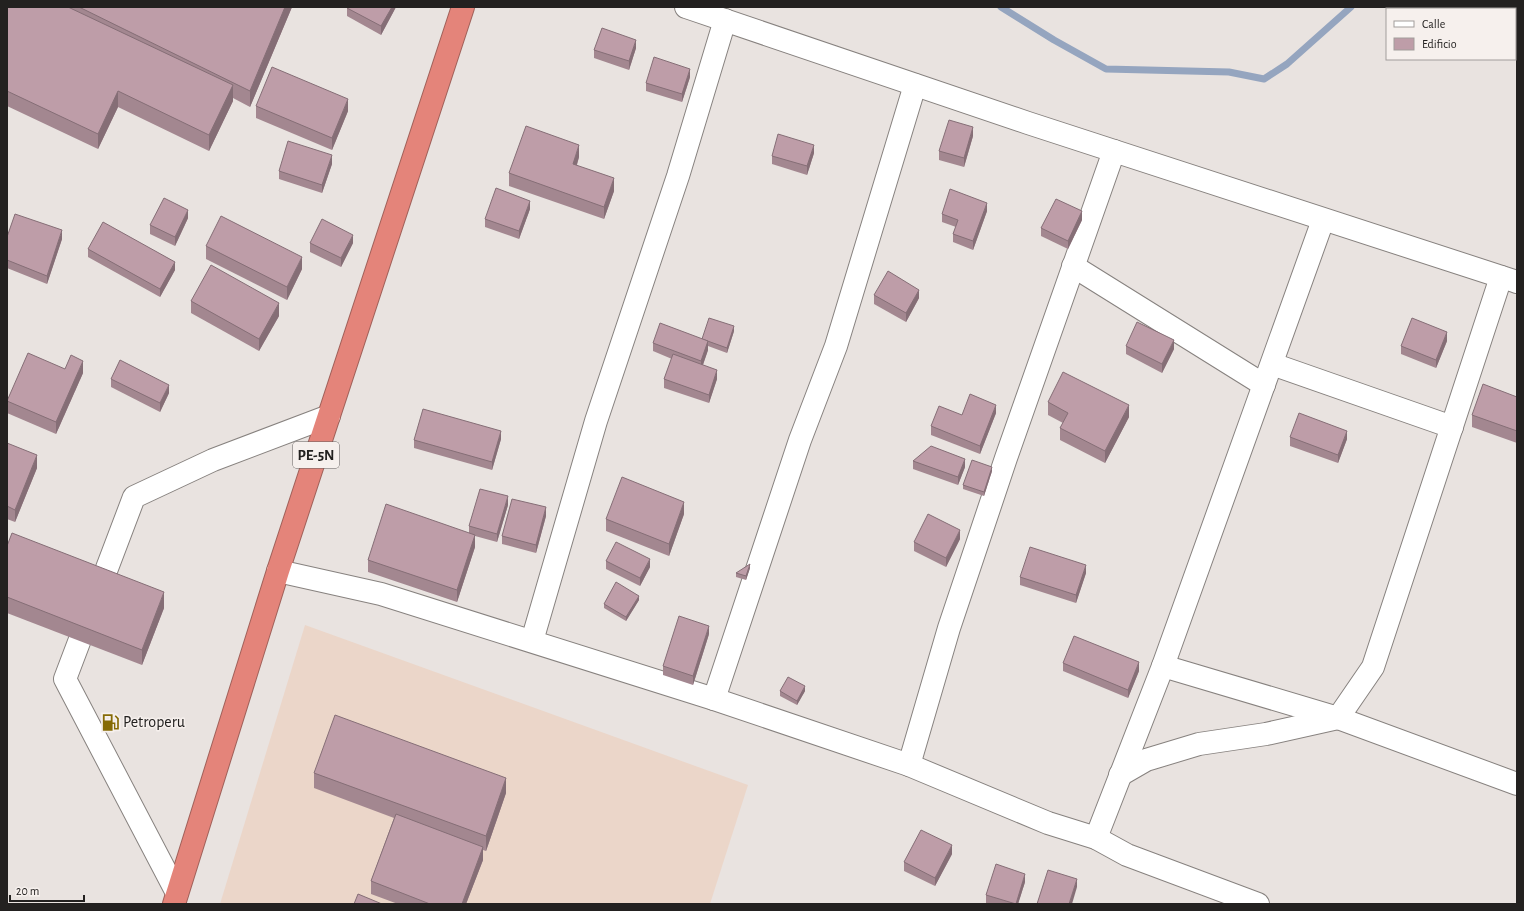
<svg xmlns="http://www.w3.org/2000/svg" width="1524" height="911" font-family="'Alegreya Sans',sans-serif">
	<rect width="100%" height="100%" fill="#e9e3e0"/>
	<polygon fill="#ebd6c9" points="305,625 748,785 710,904 220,904"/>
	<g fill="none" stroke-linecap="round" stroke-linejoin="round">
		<polyline stroke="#95a5bf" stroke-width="7" points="1001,7 1054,40 1106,69 1229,72 1264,79 1287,64 1351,7"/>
		<defs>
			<g id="minor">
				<path d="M 686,7 C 800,46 914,85 1028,123 C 1190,177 1354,228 1517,282"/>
				<polyline points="1073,266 1264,385"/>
				<polyline points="1272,364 1452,427"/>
				<polyline points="278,571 381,594 714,699 909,765 1048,823 1096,838 1127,855 1258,904"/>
				<polyline points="532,641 596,421 678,176 725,20"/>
				<polyline points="1163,666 1338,718 1517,784"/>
				<polyline points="714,699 800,440 836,346 915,85"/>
				<polyline points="909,765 949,628 1006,458 1114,151"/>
				<polyline points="1120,775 1146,760 1199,744 1266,734 1338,718 1373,667 1501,277"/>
				<polyline points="1096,838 1163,666 1323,220"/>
				<polyline points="177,893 65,679 134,497 213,460 329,416"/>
			</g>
			<polyline id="highway" points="174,904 278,571 463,7"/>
		</defs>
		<use href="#minor" stroke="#87827f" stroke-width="24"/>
		<use href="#highway" stroke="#a0615a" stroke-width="24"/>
		<use href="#minor" stroke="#fff" stroke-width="22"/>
		<use href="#highway" stroke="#e4847a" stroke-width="22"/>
	</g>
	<g fill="#a38790">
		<polygon points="7,7 292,7 250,107 233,98 233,101 209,151 118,107 98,149 7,106"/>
		<polygon points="347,7 396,7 381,35 347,16"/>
		<polygon points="636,48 629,70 594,58 594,50"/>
		<polygon points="690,77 682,102 646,91 646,83"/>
		<polygon points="256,106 348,111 332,150 256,118"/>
		<polygon points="973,136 964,167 939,160 939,151"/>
		<polygon points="814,153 807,175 772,164 772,156"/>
		<polygon points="579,157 577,165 614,191 604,219 509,186 509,173"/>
		<polygon points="332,164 322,193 279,179 279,171"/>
		<polygon points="530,209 519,239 485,227 485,219"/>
		<polygon points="987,211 973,250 953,242 953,234 956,227 942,222 942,214"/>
		<polygon points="188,218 175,246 150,234 150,225"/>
		<polygon points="1082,220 1068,249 1041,236 1041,228"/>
		<polygon points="7,237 62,239 47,284 7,268"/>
		<polygon points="310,243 353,243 341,267 310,252"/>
		<polygon points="206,246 302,269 287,300 206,259"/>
		<polygon points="88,249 175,270 160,297 88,257"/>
		<polygon points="874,295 919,298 906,322 874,304"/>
		<polygon points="191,301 279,316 259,351 191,313"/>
		<polygon points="734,331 727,353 708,346 708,350 703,365 717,379 709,403 664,388 664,379 672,359 653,351 653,343 702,339"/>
		<polygon points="1447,341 1436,368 1401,354 1401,346"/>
		<polygon points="1126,346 1174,349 1162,373 1126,354"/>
		<polygon points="65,369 83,373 56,434 7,413 7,401"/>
		<polygon points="111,379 169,393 160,412 111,387"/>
		<polygon points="1517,397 1517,443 1472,427 1472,415"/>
		<polygon points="1048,402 1129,417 1105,463 1060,440 1060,428 1063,423 1048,415"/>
		<polygon points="996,413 980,454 931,435 931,426 962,415"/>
		<polygon points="1290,437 1347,439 1338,463 1290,446"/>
		<polygon points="501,439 492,470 414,448 414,440"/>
		<polygon points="7,443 37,468 15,522 7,519"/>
		<polygon points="913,461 965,467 958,485 913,469"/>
		<polygon points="992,471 984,496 963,489 963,485"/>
		<polygon points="508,505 497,542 475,536 475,547 457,602 368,572 368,560 469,533 469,526"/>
		<polygon points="684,514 669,556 606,531 606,519"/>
		<polygon points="546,516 536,553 502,544 502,536"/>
		<polygon points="960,539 946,567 914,551 914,542"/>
		<polygon points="7,546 164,608 142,665 7,613"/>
		<polygon points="606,561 650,567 640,586 606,569"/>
		<polygon points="750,568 746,580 736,577 736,573"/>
		<polygon points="1086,573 1076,603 1020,585 1020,577"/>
		<polygon points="639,600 626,621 604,608 604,604"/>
		<polygon points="709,634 693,685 663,675 663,666"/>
		<polygon points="1063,663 1139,671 1128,698 1063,671"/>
		<polygon points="780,691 805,691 797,705 780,696"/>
		<polygon points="314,773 506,793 486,851 483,850 483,860 466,904 398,904 371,894 371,881 394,818 314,788"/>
		<polygon points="952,854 935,886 904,871 904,862"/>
		<polygon points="1025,882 1018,904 989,904 986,903 986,895"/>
	</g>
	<g fill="#856e76">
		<polygon points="285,7 292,7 250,107 250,91"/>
		<polygon points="392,7 396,7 381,35 381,26"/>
		<polygon points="636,40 636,48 629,70 629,61"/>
		<polygon points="690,69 690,77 682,102 682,94"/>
		<polygon points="233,85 233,101 209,151 209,135"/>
		<polygon points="118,91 118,107 98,149 98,134"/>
		<polygon points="348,99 348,111 332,150 332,138"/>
		<polygon points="973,127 973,136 964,167 964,158"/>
		<polygon points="579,145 579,157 573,176 573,164"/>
		<polygon points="814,145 814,153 807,175 807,166"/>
		<polygon points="332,155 332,164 322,193 322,185"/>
		<polygon points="614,178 614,191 604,219 604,207"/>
		<polygon points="530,201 530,209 519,239 519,231"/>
		<polygon points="987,203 987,211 973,250 973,241"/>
		<polygon points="188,210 188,218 175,246 175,237"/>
		<polygon points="1082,211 1082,220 1068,249 1068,241"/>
		<polygon points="62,230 62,239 47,284 47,276"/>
		<polygon points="353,235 353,243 341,267 341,258"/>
		<polygon points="302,257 302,269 287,300 287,287"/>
		<polygon points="175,262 175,270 160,297 160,289"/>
		<polygon points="919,290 919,298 906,322 906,313"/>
		<polygon points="279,303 279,316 259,351 259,339"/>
		<polygon points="734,326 734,331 727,353 727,348"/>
		<polygon points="1447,332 1447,341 1436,368 1436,360"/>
		<polygon points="1174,340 1174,349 1162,373 1162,364"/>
		<polygon points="708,341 708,350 701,370 701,361"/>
		<polygon points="83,361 83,373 56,434 56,422"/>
		<polygon points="717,370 717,379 709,403 709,395"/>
		<polygon points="169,385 169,393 160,412 160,403"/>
		<polygon points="996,405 996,413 980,454 980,446"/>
		<polygon points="1129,405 1129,417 1105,463 1105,451"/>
		<polygon points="501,431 501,439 492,470 492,462"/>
		<polygon points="1347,431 1347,439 1338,463 1338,455"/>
		<polygon points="37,455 37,468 15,522 15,510"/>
		<polygon points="965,459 965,467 958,485 958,477"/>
		<polygon points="992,467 992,471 984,496 984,492"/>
		<polygon points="508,496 508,505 497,542 497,534"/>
		<polygon points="684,502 684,514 669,556 669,544"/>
		<polygon points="546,507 546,516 536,553 536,545"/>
		<polygon points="960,530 960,539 946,567 946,558"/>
		<polygon points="475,535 475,547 457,602 457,590"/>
		<polygon points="650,559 650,567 640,586 640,578"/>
		<polygon points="750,564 750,568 746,580 746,576"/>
		<polygon points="1086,565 1086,573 1076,603 1076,595"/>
		<polygon points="164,592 164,608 142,665 142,650"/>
		<polygon points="639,596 639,600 626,621 626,617"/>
		<polygon points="709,626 709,634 693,685 693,676"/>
		<polygon points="1139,662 1139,671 1128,698 1128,690"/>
		<polygon points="805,686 805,691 797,705 797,701"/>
		<polygon points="506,778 506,793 486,851 486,836"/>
		<polygon points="952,845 952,854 935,886 935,878"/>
		<polygon points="483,847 483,860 466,904 462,904"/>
		<polygon points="1025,874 1025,882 1018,904 1016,904"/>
		<polygon points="1077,879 1077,887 1072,904 1069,904"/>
	</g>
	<g fill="#be9da8" stroke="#856e76">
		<polygon points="7,7 68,7 233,85 209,135 118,91 98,134 7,91"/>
		<polygon points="79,7 285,7 250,91"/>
		<polygon points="347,7 392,7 381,26 347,8"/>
		<polygon points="602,28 636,40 629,61 594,50"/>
		<polygon points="654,57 690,69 682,94 646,83"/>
		<polygon points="272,67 348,99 332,138 256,106"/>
		<polygon points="949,120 973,127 964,158 939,151"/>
		<polygon points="526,126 579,145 573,164 614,178 604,207 509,173"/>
		<polygon points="778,134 814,145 807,166 772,156"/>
		<polygon points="288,141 332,155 322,185 279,171"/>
		<polygon points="496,188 530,201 519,231 485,219"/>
		<polygon points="950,189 987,203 973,241 953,234 958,220 942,214"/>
		<polygon points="164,198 188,210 175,237 150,225"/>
		<polygon points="1056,199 1082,211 1068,241 1041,228"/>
		<polygon points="15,214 62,230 47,276 7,260 7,237"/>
		<polygon points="221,216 302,257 287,287 206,246"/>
		<polygon points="322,219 353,235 341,258 310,243"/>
		<polygon points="103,222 175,262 160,289 88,249"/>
		<polygon points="211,265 279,303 259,339 191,301"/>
		<polygon points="888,271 919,290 906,313 874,295"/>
		<polygon points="709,318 734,326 727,348 702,339"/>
		<polygon points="1412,318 1447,332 1436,360 1401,346"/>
		<polygon points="1137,322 1174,340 1162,364 1126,346"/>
		<polygon points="660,323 708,341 701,361 653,343"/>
		<polygon points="28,353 65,369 71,355 83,361 56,422 7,401"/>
		<polygon points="673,354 717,370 709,395 664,379"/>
		<polygon points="120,360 169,385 160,403 111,379"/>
		<polygon points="1063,372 1129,405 1105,451 1060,428 1068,413 1048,402"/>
		<polygon points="1483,384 1517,397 1517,431 1472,415"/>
		<polygon points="970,394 996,405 980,446 931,426 939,406 962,415"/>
		<polygon points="423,409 501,431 492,462 414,440"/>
		<polygon points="1299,413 1347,431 1338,455 1290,437"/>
		<polygon points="7,443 37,455 15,510 7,506"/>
		<polygon points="931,446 965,459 958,477 913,461"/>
		<polygon points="972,460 992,467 984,492 963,485"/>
		<polygon points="622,477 684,502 669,544 606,519"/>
		<polygon points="480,489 508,496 497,534 469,526"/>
		<polygon points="512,499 546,507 536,545 502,536"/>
		<polygon points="386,504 475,535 457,590 368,560"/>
		<polygon points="928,514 960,530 946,558 914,542"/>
		<polygon points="12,533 164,592 142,650 7,597 7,546"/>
		<polygon points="616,542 650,559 640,578 606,561"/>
		<polygon points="1030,547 1086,565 1076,595 1020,577"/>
		<polygon points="750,564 746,576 736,573"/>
		<polygon points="616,582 639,596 626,617 604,604"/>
		<polygon points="679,616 709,626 693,676 663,666"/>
		<polygon points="1074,636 1139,662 1128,690 1063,663"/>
		<polygon points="788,677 805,686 797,701 780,691"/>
		<polygon points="335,715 506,778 486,836 314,773"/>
		<polygon points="396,814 483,847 462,904 430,904 371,881"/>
		<polygon points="921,830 952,845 935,878 904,862"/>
		<polygon points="996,864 1025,874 1016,904 986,895"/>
		<polygon points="1048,870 1077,879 1069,904 1037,904"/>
		<polygon points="358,894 382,904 354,904"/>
	</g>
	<defs>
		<symbol id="fuel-bare" viewBox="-9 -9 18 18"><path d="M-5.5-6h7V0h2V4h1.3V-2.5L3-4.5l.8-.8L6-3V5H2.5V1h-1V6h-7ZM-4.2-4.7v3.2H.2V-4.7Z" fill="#866b06" stroke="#f6f0ed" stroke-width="2.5" paint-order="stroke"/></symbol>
	</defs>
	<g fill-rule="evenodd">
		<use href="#fuel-bare" x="98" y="710" width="25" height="25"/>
	</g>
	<g text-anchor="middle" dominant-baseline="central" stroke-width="3" stroke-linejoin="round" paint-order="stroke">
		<rect fill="#f6f0ed" stroke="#625f5e" stroke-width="1" x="293" y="442" width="46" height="26" rx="3"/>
		<g font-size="15" font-weight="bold" fill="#232120">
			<text x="316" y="455">PE-5N</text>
		</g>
		<g font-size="16" fill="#232120" stroke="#f6f0ed" text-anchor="start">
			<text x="123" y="722">Petroperu</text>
		</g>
	</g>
	<rect width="1524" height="911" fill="none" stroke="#232120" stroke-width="16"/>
	<rect x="1386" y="8" width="130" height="52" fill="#f6f0ed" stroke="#a29d9b"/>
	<rect x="1394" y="21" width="20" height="6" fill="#ffffff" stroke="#a29d9b"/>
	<text x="1422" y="28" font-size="12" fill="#232120">Calle</text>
	<rect x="1394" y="38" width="20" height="12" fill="#be9da8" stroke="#a29d9b"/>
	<text x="1422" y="48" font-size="12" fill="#232120">Edificio</text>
	<path d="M10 895v6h74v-6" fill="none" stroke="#232120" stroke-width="2"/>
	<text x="16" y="895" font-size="12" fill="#232120" stroke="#f6f0ed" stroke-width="3" paint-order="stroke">20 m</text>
</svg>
